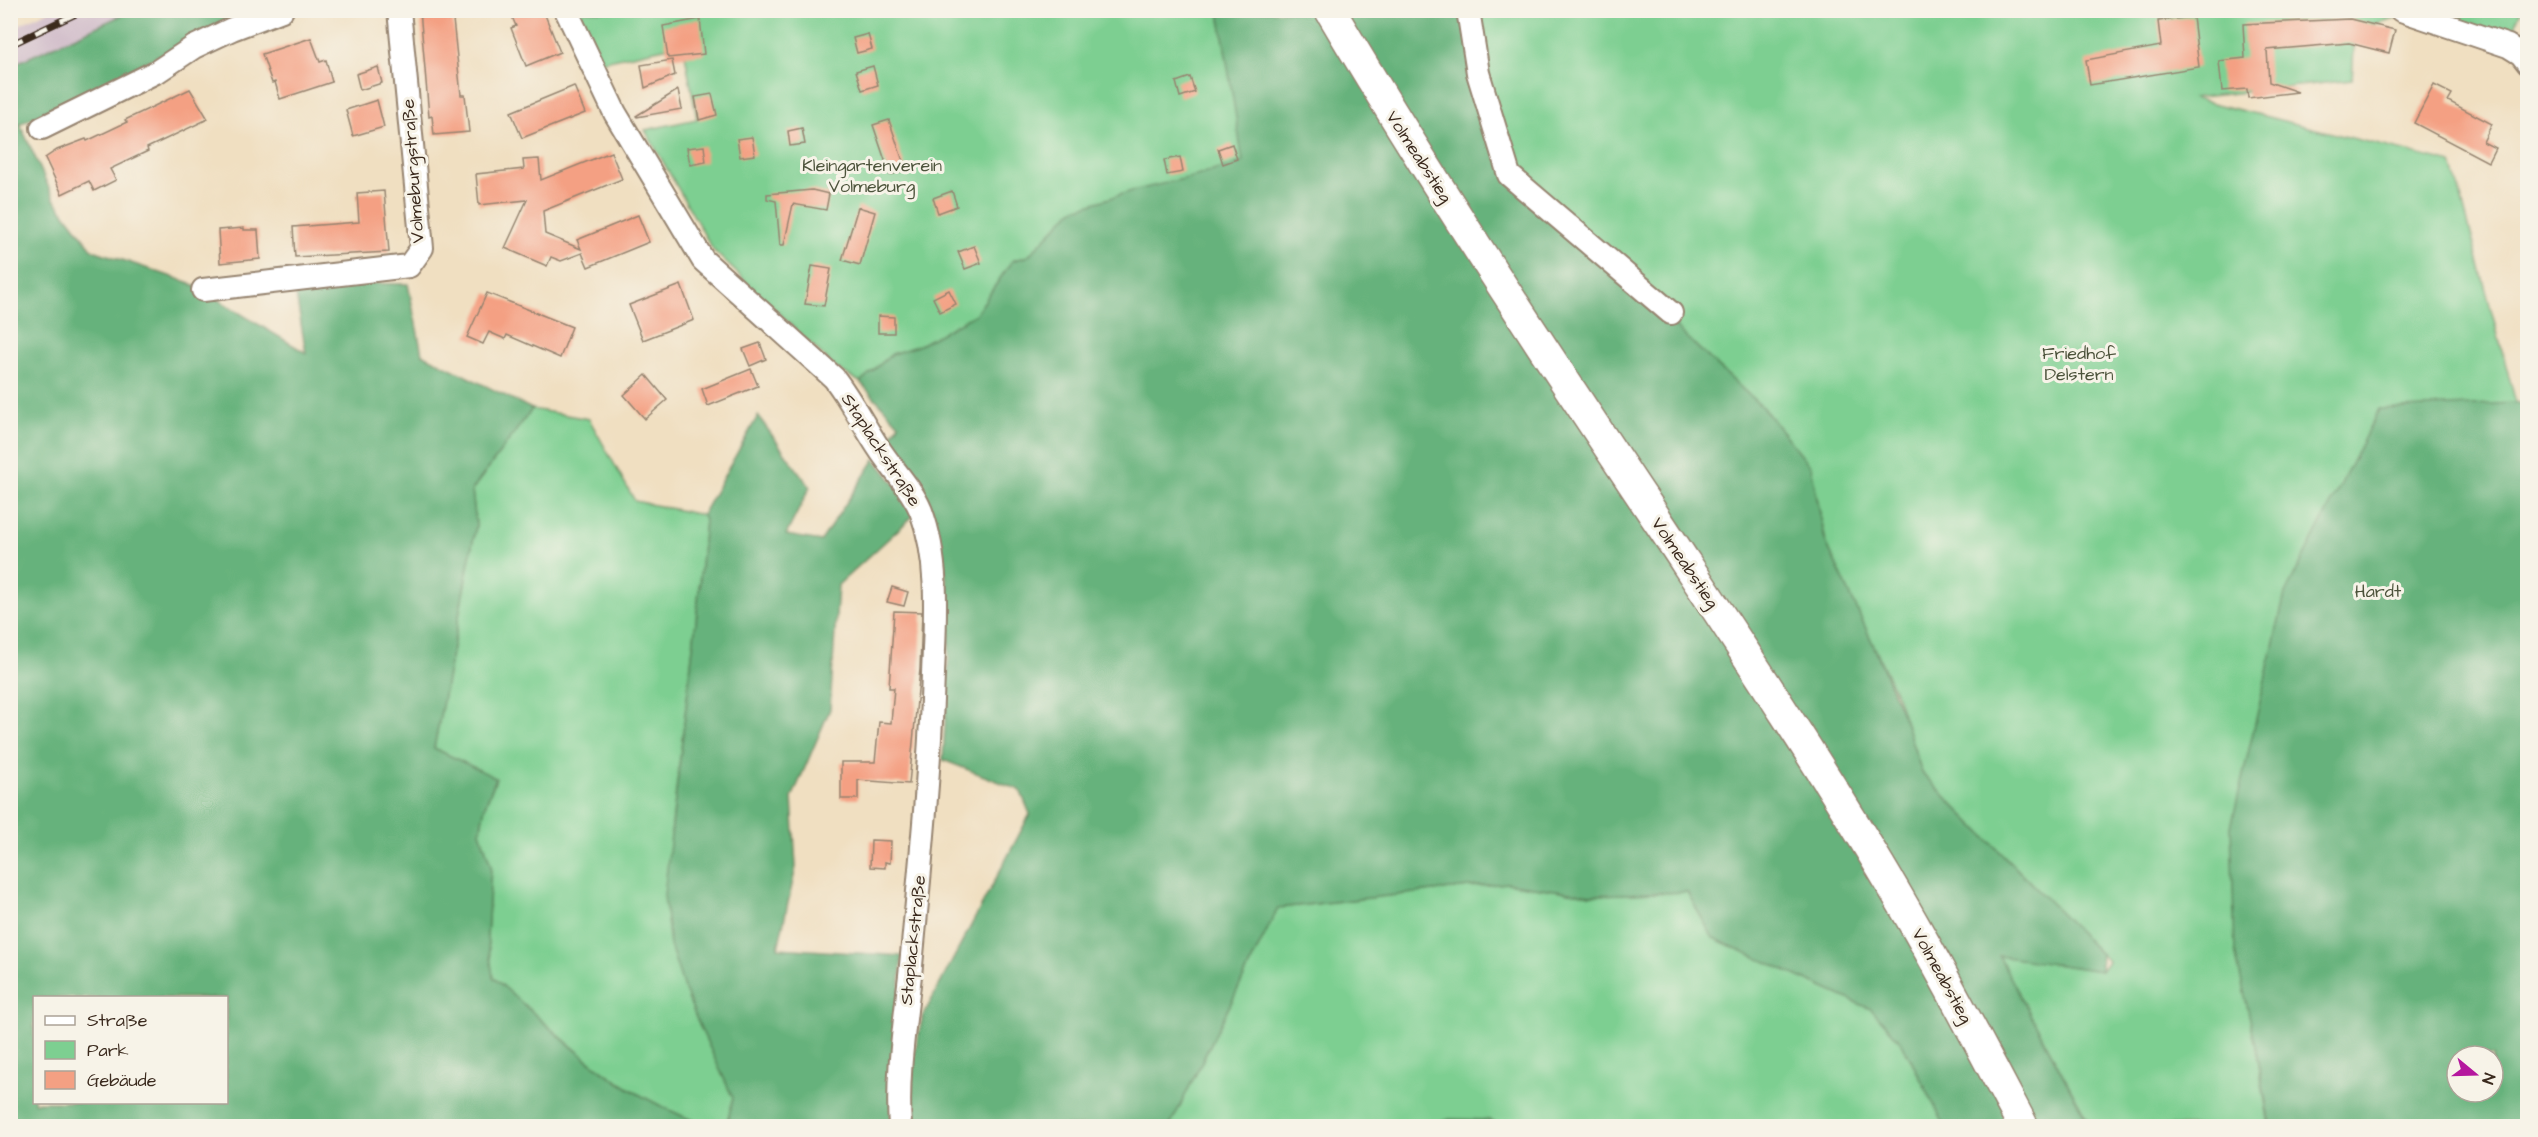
<svg xmlns="http://www.w3.org/2000/svg" width="2538" height="1137" font-family="'Architects Daughter',sans-serif">
	<rect width="100%" height="100%" fill="#f7f3e8"/>
	<filter id="ink" filterUnits="userSpaceOnUse"><feTurbulence type="fractalNoise" baseFrequency=".0167" numOctaves="2"/><feDisplacementMap in="SourceGraphic" scale="12" xChannelSelector="R" yChannelSelector="G"/><feConvolveMatrix kernelMatrix="1 2 1 2 8 2 1 2 1" color-interpolation-filters="sRGB"/></filter>
	<filter id="wash" filterUnits="userSpaceOnUse"><feTurbulence type="fractalNoise" baseFrequency=".008" numOctaves="4" result="noise"/><feDisplacementMap in="SourceGraphic" scale="24" xChannelSelector="R" yChannelSelector="G"/><feGaussianBlur stdDeviation="1.35" result="paint"/><feColorMatrix in="noise" values="0 0 0 0 0 0 0 0 0 0 0 0 0 0 0 0 0 1.4 0 .05"/><feComposite in="paint" operator="in"/></filter>
	<g filter="url(#wash)">
		<rect width="100%" height="100%" fill="#f0dfc1"/>
		<polygon fill="#d1bdca" points="49,11 131,11 11,66 10,29"/>
		<g fill="#7dcf91" stroke="#5c7c58" stroke-width="1.5" fill-rule="evenodd">
			<polygon points="574,11 1219,11 1244,162 1196,176 1028,256 1012,261 976,314 920,345 892,354 860,382 836,368 713,250 645,130 697,119 683,44 600,62"/>
			<path d="M 1468,11 L 2418,11 L 2355,30 L 2352,80 L 2192,98 L 2452,163 L 2516,403 L 2527,408 L 2527,1126 L 2256,1046 L 2269,1126 L 2091,1126 L 1998,955 L 2101,971 L 2108,961 L 1922,773 L 1897,696 L 1826,542 L 1811,467 L 1763,408 L 1510,174 ZM 2457,1056 L 2493,1056 L 2493,1092 L 2457,1092 Z"/>
			<polygon points="2421,11 2521,11 2515,24 2521,38 2518,42"/>
			<path d="M 532,409 L 589,419 L 635,501 L 702,515 L 705,519 L 697,613 L 671,833 L 683,985 L 697,1020 L 733,1098 C 731,1108 730,1121 720,1126 C 709,1131 695,1122 685,1118 C 611,1087 552,1030 493,977 L 487,937 L 491,866 L 480,832 L 485,806 L 496,779 L 434,748 L 476,525 L 472,490 Z"/>
			<polygon points="1506,883 1591,895 1687,892 1713,938 1871,1009 1902,1043 1945,1126 1170,1126 1278,908"/>
		</g>
		<g fill="#66b27b" stroke="#506e4c" stroke-width="1.5" fill-rule="evenodd">
			<path d="M 131,11 L 249,11 L 20,124 L 54,199 L 93,250 L 190,283 L 306,353 L 294,282 L 408,284 L 422,354 L 532,409 L 472,490 L 476,525 L 434,748 L 496,778 L 485,806 L 480,832 L 491,866 L 487,937 L 493,977 C 534,1013 574,1053 620,1083 C 647,1100 676,1114 706,1126 L 11,1126 L 10,66 ZM 34,998 L 226,998 L 226,1102 L 34,1102 Z"/>
			<polygon points="1219,11 1467,11 1509,174 1763,408 1811,467 1825,540 1873,644 1905,721 1922,773 2101,954 2101,971 1999,956 2090,1126 1945,1126 1902,1043 1871,1009 1713,938 1687,892 1591,895 1506,883 1278,908 1170,1126 911,1126 913,1059 923,1016 1030,814 1020,790 943,760 949,650 949,597 942,550 886,443 899,424 860,382 892,354 920,345 976,314 1012,261 1028,256 1072,210 1132,191 1196,176 1243,162"/>
			<path d="M 2516,403 L 2528,404 L 2527,1126 L 2270,1126 L 2256,1046 L 2235,952 L 2231,827 L 2285,594 L 2379,409 ZM 2457,1056 L 2493,1056 L 2493,1092 L 2457,1092 Z"/>
			<polygon points="758,416 810,487 786,535 821,541 875,459 902,493 913,516 838,585 830,709 792,798 796,867 778,948 902,956 890,1126 719,1126 728,1120 733,1098 697,1020 683,985 670,945 664,895 697,613 705,520 702,515"/>
			<polygon points="1447,1119 1490,1120 1504,1126 1427,1126"/>
		</g>
		<g id="blocks">
			<g fill="#f4a083">
				<polygon points="420,10 452,10 461,95 465,95 469,132 434,135 432,116 429,117"/>
				<polygon points="509,10 543,10 560,52 526,66 511,28 516,26"/>
				<polygon points="2193,17 2199,67 2090,85 2086,60 2161,46 2158,21"/>
				<polygon points="700,19 704,54 668,58 663,26"/>
				<polygon points="2350,19 2395,30 2389,53 2349,43 2267,50 2269,82 2298,92 2248,98 2247,89 2222,91 2219,61 2245,58 2243,24"/>
				<polygon points="868,34 872,49 857,53 853,38"/>
				<polygon points="311,38 320,62 326,60 332,82 280,99 275,82 272,83 262,54"/>
				<polygon points="672,60 675,75 645,88 641,65"/>
				<polygon points="873,66 878,85 862,90 856,71"/>
				<polygon points="378,67 382,83 360,90 356,74"/>
				<polygon points="1190,77 1195,92 1180,97 1176,82"/>
				<polygon points="2434,85 2452,94 2448,101 2492,124 2483,142 2495,148 2488,162 2414,123"/>
				<polygon points="574,86 585,113 522,138 511,112"/>
				<polygon points="190,89 208,119 147,148 148,151 110,169 116,180 94,191 89,181 62,194 45,158 57,150 86,139 87,141 127,122 125,120"/>
				<polygon points="678,90 682,109 637,117 636,116"/>
				<polygon points="712,94 717,115 699,120 695,97"/>
				<polygon points="377,100 384,127 353,136 346,110"/>
				<polygon points="889,120 906,170 890,175 873,125"/>
				<polygon points="802,128 805,144 790,146 788,131"/>
				<polygon points="752,137 755,155 740,157 737,139"/>
				<polygon points="1232,144 1237,159 1223,164 1218,149"/>
				<polygon points="704,146 706,162 690,165 687,148"/>
				<polygon points="611,152 622,179 543,211 545,234 581,249 577,240 638,215 649,242 588,267 582,253 561,261 551,257 547,266 505,248 527,200 479,205 476,174 524,169 523,160 539,159 541,180"/>
				<polygon points="1180,157 1183,172 1167,175 1164,160"/>
				<polygon points="812,190 829,194 826,210 793,204 784,245 780,245 776,201 767,199 767,194"/>
				<polygon points="384,191 389,252 295,257 293,227 359,222 357,193"/>
				<polygon points="952,191 957,206 938,213 933,198"/>
				<polygon points="858,207 875,212 860,265 842,260"/>
				<polygon points="244,228 244,230 258,230 260,259 220,263 218,230"/>
				<polygon points="974,246 981,263 965,269 958,252"/>
				<polygon points="812,266 831,269 824,306 805,304"/>
				<polygon points="681,285 694,320 643,340 629,305"/>
				<polygon points="949,290 956,304 940,312 933,298"/>
				<polygon points="487,293 572,327 560,358 507,335 505,339 489,332 483,344 467,337"/>
				<polygon points="878,316 894,317 894,333 878,333"/>
				<polygon points="760,343 766,359 750,366 743,349"/>
				<polygon points="751,369 758,386 708,406 702,389"/>
				<polygon points="646,375 667,400 645,419 624,395"/>
				<polygon points="892,587 908,592 904,606 887,602"/>
				<polygon points="894,611 922,612 920,669 909,784 858,780 858,799 841,799 841,762 875,762 879,722 891,723 894,688 889,688"/>
				<polygon points="871,840 891,841 890,863 885,862 885,868 870,867"/>
			</g>
		</g>
	</g>
	<g filter="url(#ink)">
		<use href="#blocks" fill-opacity="0" stroke="#968470" stroke-width="1.5"/>
		<g fill="none" stroke-linecap="round" stroke-linejoin="round">
			<defs>
				<g id="minor">
					<path d="M 566,10 L 615,113 L 703,260 L 834,378 C 851,400 863,424 878,447 C 892,469 911,487 921,511 C 940,562 935,621 933,674 C 930,767 921,861 912,955 C 907,1012 896,1069 900,1126"/>
					<polyline points="1468,10 1478,73 1509,175 1671,313"/>
					<polyline points="2401,10 2508,46 2521,54 2528,63"/>
					<polyline points="42,128 158,71 194,47 232,29 282,10"/>
					<polyline points="203,290 409,266 422,248 399,10"/>
				</g>
				<path id="major" d="M 1330,10 C 1435,187 1548,357 1662,527 C 1736,639 1811,751 1880,866 C 1931,951 1977,1039 2023,1126"/>
			</defs>
			<use href="#minor" stroke="#968470" stroke-width="26"/>
			<use href="#major" stroke="#968470" stroke-width="33"/>
			<use href="#minor" stroke="#fff" stroke-width="22"/>
			<use href="#major" stroke="#fff" stroke-width="30"/>
			<defs>
				<polyline id="rail" points="10,45 84,10"/>
			</defs>
			<use href="#rail" stroke="#3b2a1e" stroke-width="7"/>
			<use href="#rail" stroke="#f7f3e8" stroke-width="4.5" stroke-dasharray="14" stroke-linecap="butt"/>
		</g>
	</g>
	<g text-anchor="middle" dominant-baseline="central" stroke-width="6" stroke-linejoin="round" paint-order="stroke">
		<g font-size="18" fill="#3b2a1e" stroke="#f7f3e8">
			<text transform="translate(1419 157) rotate(57)">Volmeabstieg</text>
			<text transform="translate(413 171) rotate(-94)">Volmeburgstraße</text>
			<text transform="translate(881 450) rotate(57)">Staplackstraße</text>
			<text transform="translate(1685 563) rotate(56)">Volmeabstieg</text>
			<text transform="translate(913 940) rotate(-84)">Staplackstraße</text>
			<text transform="translate(1942 976) rotate(61)">Volmeabstieg</text>
		</g>
		<g font-size="18" fill="#4c533b" stroke="#f7f3e8">
			<text x="872" y="165">Kleingartenverein<tspan x="872" dy="21">Volmeburg</tspan></text>
			<text x="2079" y="353">Friedhof<tspan x="2079" dy="21">Delstern</tspan></text>
			<text x="2378" y="591">Hardt</text>
		</g>
	</g>
	<rect width="2538" height="1137" fill="none" stroke="#f7f3e8" stroke-width="36"/>
	<rect x="33" y="996" width="195" height="108" fill="#f7f3e8" stroke="#aca397" stroke-width="1.5"/>
	<rect x="45" y="1016" width="30" height="9" fill="#ffffff" stroke="#aca397" stroke-width="1.5"/>
	<text x="87" y="1026" font-size="18" fill="#3b2a1e">Straße</text>
	<rect x="45" y="1041" width="30" height="18" fill="#7dcf91" stroke="#aca397" stroke-width="1.5"/>
	<text x="87" y="1056" font-size="18" fill="#3b2a1e">Park</text>
	<rect x="45" y="1071" width="30" height="18" fill="#f4a083" stroke="#aca397" stroke-width="1.5"/>
	<text x="87" y="1086" font-size="18" fill="#3b2a1e">Gebäude</text>
	<g transform="translate(2475 1074) rotate(109)"><circle r="28" fill="#f7f3e8" stroke="#aca397" stroke-width="1.5"/>
	<path d="M0-4.5L10 22L0 15L-10 22Z" fill="#b5179e"/>
	<text y="-9" font-size="16" font-weight="bold" text-anchor="middle" fill="#3b2a1e">N</text>
	</g>
</svg>
